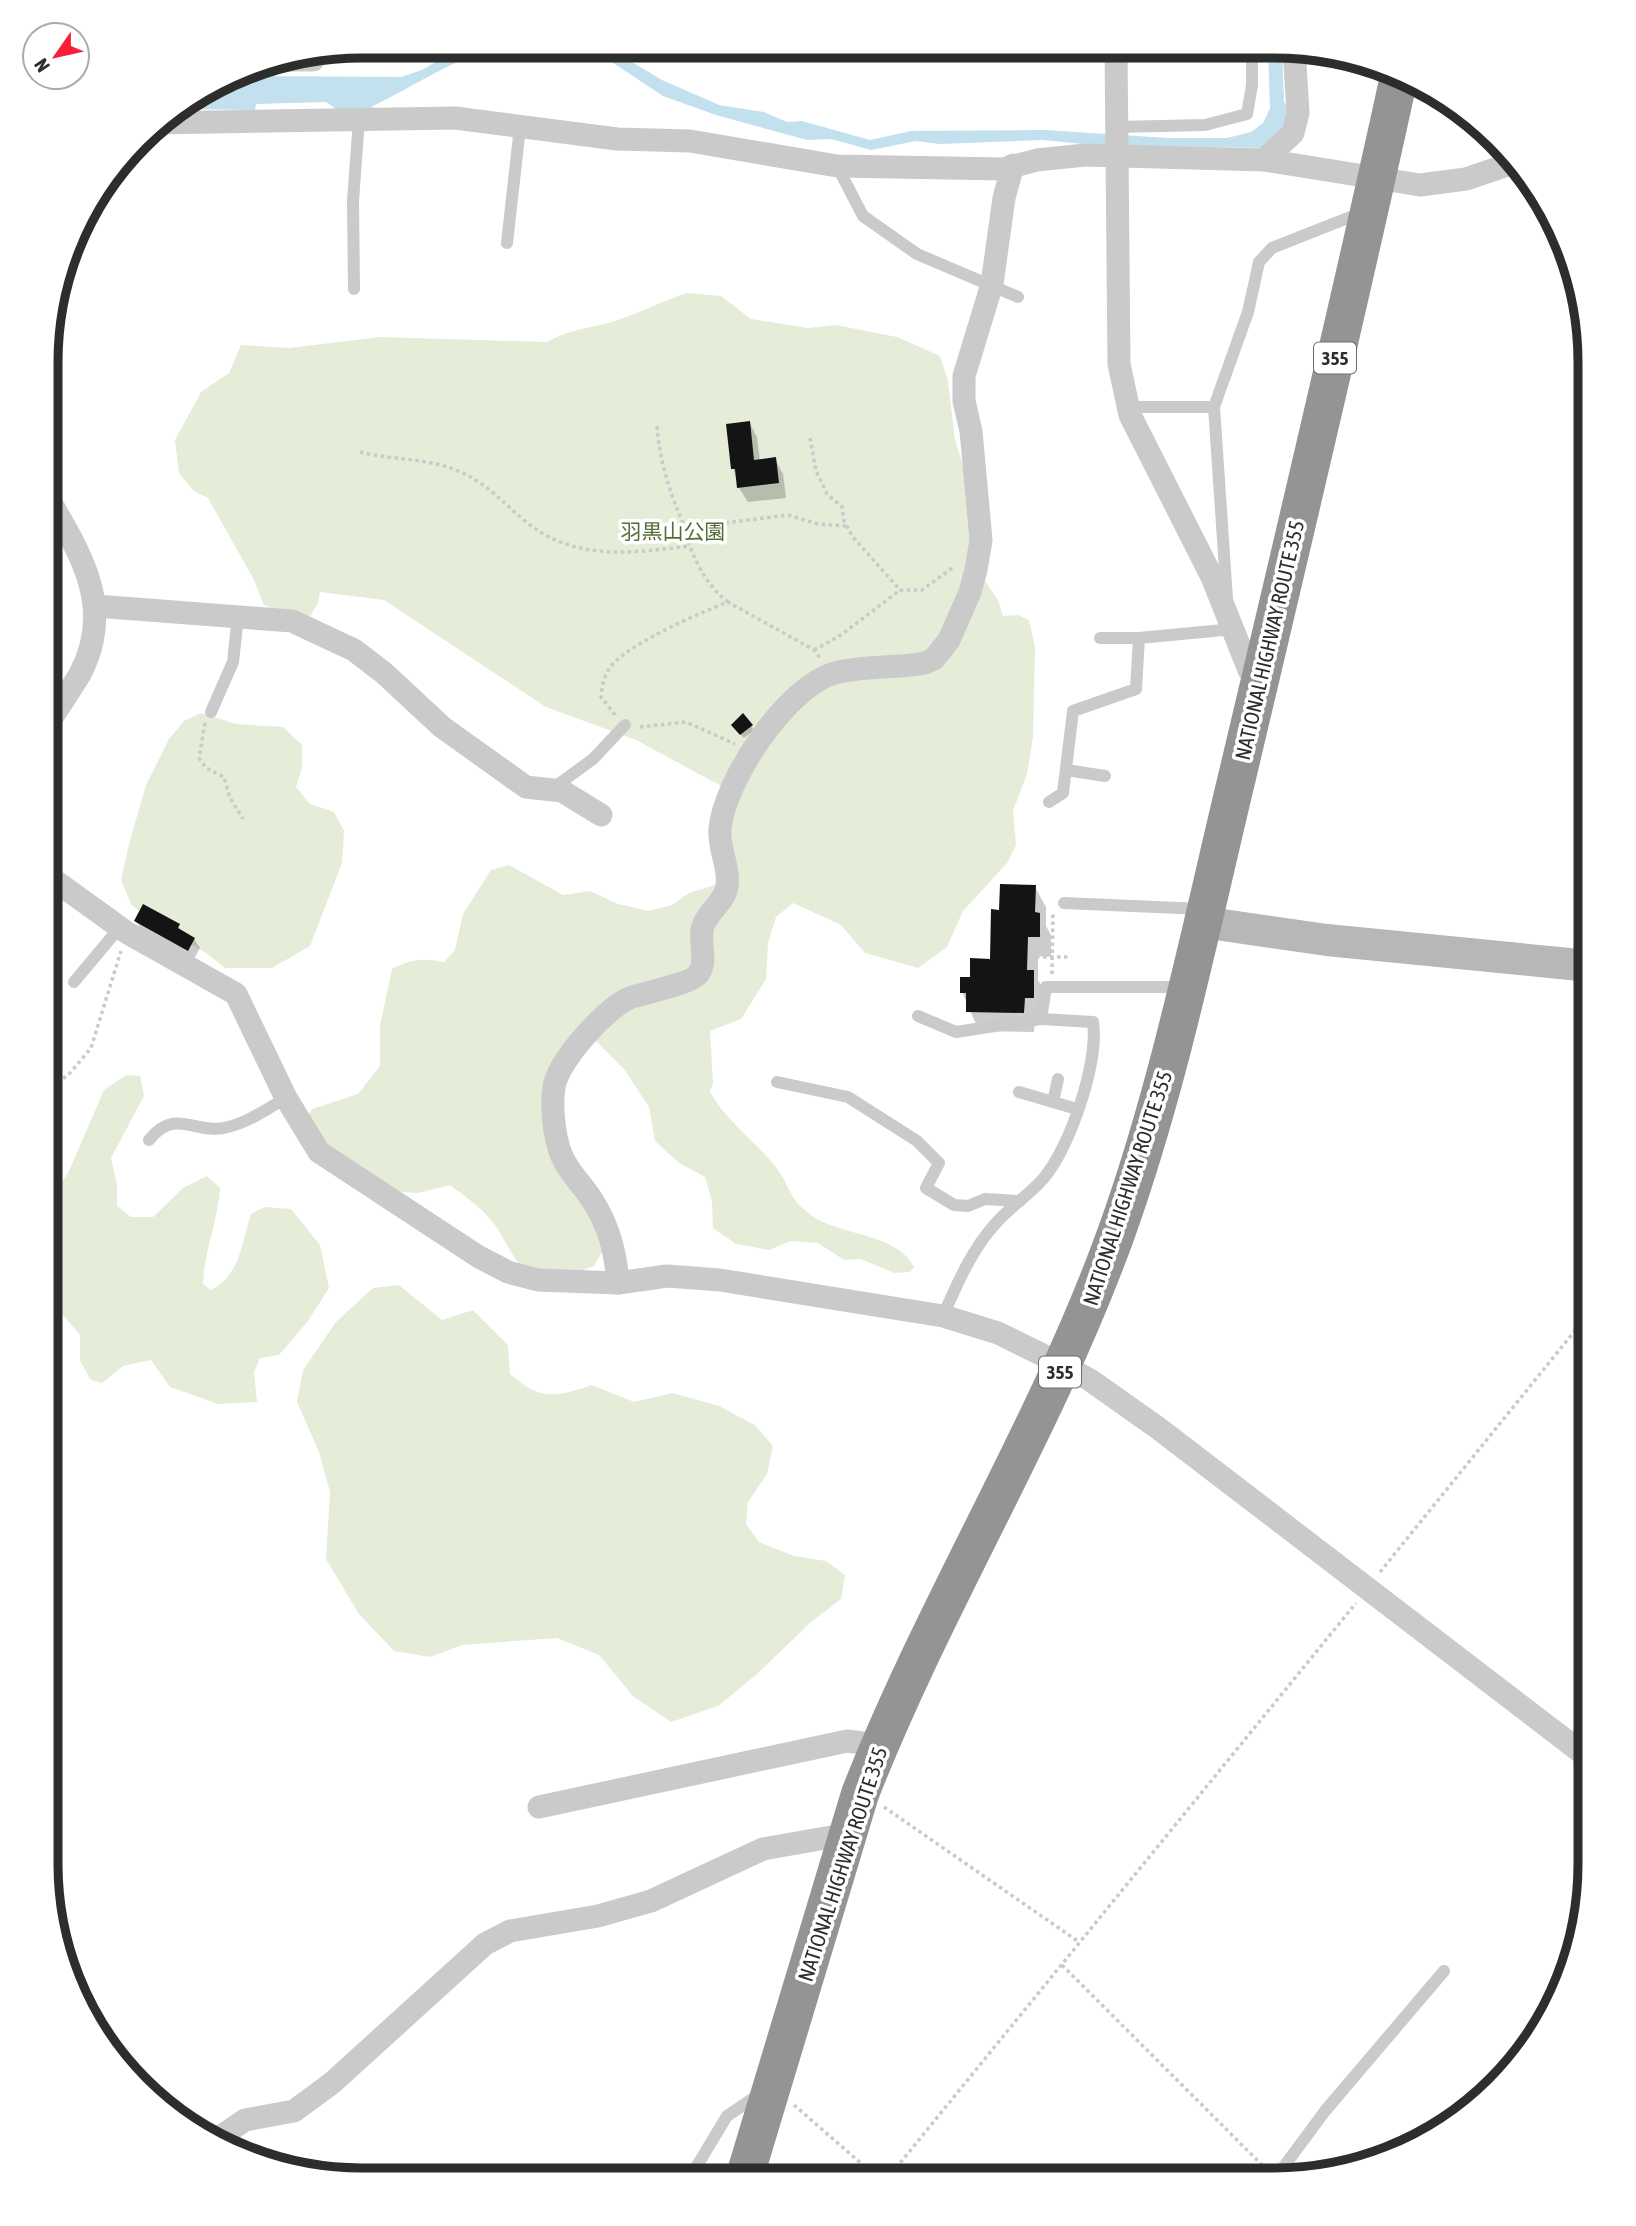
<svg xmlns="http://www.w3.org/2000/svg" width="1636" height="2226" font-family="'Asap Condensed','Noto Sans JP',sans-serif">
	<rect width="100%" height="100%" fill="#fff"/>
	<g fill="#e5edd9">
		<path d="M 687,293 L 721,296 L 751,319 L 808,328 L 836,325 L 897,337 L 940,356 L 948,381 L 955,440 L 969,484 L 984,579 L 998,600 L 1003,616 L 1018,615 L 1029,620 L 1035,647 L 1033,737 L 1027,774 L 1013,811 L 1016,845 L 1007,863 L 963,911 L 947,947 L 918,968 L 865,953 L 841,925 L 793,903 L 776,917 L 768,943 L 766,979 L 741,1019 L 710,1031 L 713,1083 L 710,1092 C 727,1123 760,1144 780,1173 C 787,1183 791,1197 799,1205 C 805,1210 814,1218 821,1221 C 848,1235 899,1236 914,1267 L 910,1272 L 895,1273 L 860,1259 L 844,1260 L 818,1243 L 791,1241 L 769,1250 L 736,1244 L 713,1228 L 712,1201 L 705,1177 L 679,1163 L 655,1141 L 649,1107 L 624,1069 L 596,1041 L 560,1049 L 546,1078 L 602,1252 L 594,1266 L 578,1272 L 527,1272 C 513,1259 508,1246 499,1231 C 488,1212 467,1198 450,1185 L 418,1193 L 400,1192 L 331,1153 L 305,1122 L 312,1109 L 358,1094 L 380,1066 L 380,1025 L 392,969 C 411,959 423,958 444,962 L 455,950 L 463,914 L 491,870 L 509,865 L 563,895 L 590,891 L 618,904 L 648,911 L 672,905 L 689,893 L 718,884 L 725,788 L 636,740 L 546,707 L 384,600 L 320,592 L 318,603 L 309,618 L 290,616 L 264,605 L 253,578 L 208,498 L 194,491 L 179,473 L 175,440 L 201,392 L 229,373 L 241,345 L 289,348 L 380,337 L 547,342 C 569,329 592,328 615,321 C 640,313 662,301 687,293 Z"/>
		<polygon points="201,713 236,724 283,727 302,745 302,768 296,787 310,804 334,812 344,831 342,863 310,946 272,968 225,968 206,953 145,917 131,904 121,880 129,844 146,785 169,739 184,721"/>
		<path d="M 126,1075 L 140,1076 L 144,1096 L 111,1158 L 117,1185 L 117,1206 L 131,1217 L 153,1217 L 183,1188 L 207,1176 L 220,1188 C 218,1221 204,1251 203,1284 L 211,1290 C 240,1276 242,1242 251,1214 L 264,1207 L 291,1209 L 320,1245 L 329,1288 L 308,1321 L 279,1355 L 260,1358 L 254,1372 L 257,1402 L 218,1404 L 170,1387 L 151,1360 L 123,1366 L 102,1383 L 91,1380 L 80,1361 L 80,1335 L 47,1296 L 47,1252 L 62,1235 L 51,1200 L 69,1171 L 104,1090 Z"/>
		<path d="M 399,1285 L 442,1320 L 473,1310 L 508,1345 L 510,1374 C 541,1401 556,1397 592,1385 L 634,1402 L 672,1393 L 719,1406 L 755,1425 L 773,1446 L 767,1474 L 748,1502 L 746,1524 L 759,1542 L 794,1556 L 826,1561 L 845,1575 L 841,1599 L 810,1623 L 757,1674 L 718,1706 L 671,1722 L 633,1696 L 599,1655 L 557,1638 L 462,1645 L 430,1657 L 394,1651 L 359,1614 L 326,1559 L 330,1492 L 319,1452 L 297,1402 L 303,1370 L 336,1322 L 373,1288 Z"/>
	</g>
	<g fill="#c3e0ef">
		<path d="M 463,46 L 504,46 C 465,52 411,88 373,106 L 369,112 L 340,112 L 326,102 L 256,104 L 255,110 L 180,109 L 247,70 L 254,70 L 257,76 L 401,77 L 422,70 Z"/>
		<polygon points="551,46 605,46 662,80 719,105 764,112 787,122 802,121 870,140 911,131 1045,130 1168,138 1227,138 1251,132 1263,123 1270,108 1268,48 1282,48 1284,102 1291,111 1286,128 1265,148 1094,145 1042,140 939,144 916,141 871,150 831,139 807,140 716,115 663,96 589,47"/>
	</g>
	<g fill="#0003">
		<polygon points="749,422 757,437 760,461 775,459 783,474 786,498 748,502 739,488 733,468"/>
		<polygon points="743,716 754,730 744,738 735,729"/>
		<polygon points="1035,887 1046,907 1046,926 1051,935 1051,957 1038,956 1038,980 1045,992 1035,1017 1034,1032 979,1031 962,992 992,960 1001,911"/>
		<polygon points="136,921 178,926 182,933 194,939 200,948 194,959 142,930"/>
	</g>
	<g fill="#141414">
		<polygon points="750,421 754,460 776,457 779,483 737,488 735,469 731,469 726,424"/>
		<polygon points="743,713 753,725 740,735 731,725"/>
		<polygon points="1000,884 1036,885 1035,912 1040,913 1040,937 1028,937 1027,970 1034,970 1034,998 1025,998 1024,1013 966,1012 966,993 960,993 960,977 970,977 970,958 990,959 991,909 999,910"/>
		<polygon points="143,904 180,924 178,928 195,938 188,951 134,921"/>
	</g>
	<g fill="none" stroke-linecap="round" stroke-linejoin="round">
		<g stroke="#cacaca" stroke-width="3.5" stroke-dasharray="3.5 3.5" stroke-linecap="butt">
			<path d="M 657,426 C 660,464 670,493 685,528 L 788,515 L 818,524 L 846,526"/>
			<polyline points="810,438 816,471 827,494 842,507 844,521 853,537 900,590 922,590 955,566"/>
			<path d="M 360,452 C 396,461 428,457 463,473 C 490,486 507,507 530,525 C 578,561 633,553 689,546"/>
			<path d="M 685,528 C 690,554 706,586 728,602"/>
			<polyline points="814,650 841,635 900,590"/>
			<path d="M 615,715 L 601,697 C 602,684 605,671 615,662 C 636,641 699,613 728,602 L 814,650 L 820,658"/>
			<polyline points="205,723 199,758 206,768 224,777 230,798 243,819"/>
			<polyline points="640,727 686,722 735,744"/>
			<polyline points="1029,957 1070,957"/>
			<polyline points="1052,974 1053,912"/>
			<polyline points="47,1092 71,1072 91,1048 121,951"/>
			<polyline points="1380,1572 1590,1312"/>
			<polyline points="884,1807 1079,1942"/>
			<polyline points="1062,1965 1264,2167"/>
			<polyline points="794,2105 879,2179"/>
			<polyline points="887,2179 1356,1603"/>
		</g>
		<g stroke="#cacaca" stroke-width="12">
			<polyline points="1117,127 1205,125 1247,114 1252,85 1252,48"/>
			<polyline points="837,166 863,216 917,254 1018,297"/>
			<polyline points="507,243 520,127"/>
			<polyline points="354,289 353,201 359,119"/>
			<polyline points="1128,407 1214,407"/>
			<polyline points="1227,599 1214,407 1248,312 1259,262 1272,248 1363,212"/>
			<polyline points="1100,638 1139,638"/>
			<polyline points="211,712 233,662 238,616"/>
			<polyline points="1066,770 1105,776"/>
			<polyline points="552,789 593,759 625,725"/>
			<polyline points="1049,802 1063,793 1073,711 1136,689 1139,638 1234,629"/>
			<polyline points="1064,903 1202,909"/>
			<polyline points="74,982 120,927"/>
			<polyline points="918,1016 956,1032 1041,1019"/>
			<polyline points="777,1082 848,1097 917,1141 939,1163 926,1188 954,1205 968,1206 985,1199 1020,1201"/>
			<polyline points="1019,1092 1077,1109"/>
			<polyline points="1053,1102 1058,1079"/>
			<path d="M 149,1140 C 176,1106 195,1136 228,1127 C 249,1122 268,1108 286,1098"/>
			<path d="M 943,1316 C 957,1284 972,1249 996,1223 C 1010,1207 1029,1195 1043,1179 C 1070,1148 1099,1062 1093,1022 L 1041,1019 L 1046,987 L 1182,987"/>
			<polyline points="689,2179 727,2116 761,2093"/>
			<polyline points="1274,2180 1325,2111 1444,1971"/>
		</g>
		<g stroke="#cacaca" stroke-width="23">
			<polyline points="1116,48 1119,364 1130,415 1212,577 1249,670 1260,680"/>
			<polyline points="277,60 313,60 316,53"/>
			<polyline points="155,123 455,118 617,139 690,141 837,166 1003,169 1037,160 1085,155 1264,160 1420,185 1466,179 1510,164"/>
			<polyline points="1264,160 1293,133 1298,113 1294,48"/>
			<polyline points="96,606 292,621 354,650 384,673 442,727 526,787 562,791 601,815"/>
			<path d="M 48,724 C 58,707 70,691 80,674 C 115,608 81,554 48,498"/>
			<polyline points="47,875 126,932 236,994 286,1098 319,1152 479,1257 508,1272 538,1280 618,1283 667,1276 720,1280 943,1316 998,1333 1063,1365 1090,1380 1158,1428 1590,1759"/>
			<path d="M 618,1283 C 616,1255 609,1227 594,1203 C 586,1189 574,1178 566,1164 C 554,1145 551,1109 554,1087 C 558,1061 607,1006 632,997 C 645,993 693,983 699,973 C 708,959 698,941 703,926 C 708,911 725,902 727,886 C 730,868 718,848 720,829 C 724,781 787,686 835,673 C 864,665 895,669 925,663 L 934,659 L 949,640 L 970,592 L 976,570 L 981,540 L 971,431 L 964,401 L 964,376 L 992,284 L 1004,198 L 1013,165"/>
			<polyline points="539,1807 847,1741 879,1745"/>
			<polyline points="217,2139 245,2120 294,2111 332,2083 485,1944 510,1931 598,1916 651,1901 763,1849 848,1834"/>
		</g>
		<polyline stroke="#b7b7b7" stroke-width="32" points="1202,922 1327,940 1590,966"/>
		<path stroke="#949494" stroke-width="38" d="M 744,2179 L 860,1794 C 935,1602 1047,1426 1117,1231 C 1170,1083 1201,926 1238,773 C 1293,540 1349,307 1400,72"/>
	</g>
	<g text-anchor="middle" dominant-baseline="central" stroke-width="7" stroke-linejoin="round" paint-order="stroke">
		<g fill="#fff" stroke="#6c6c6c" stroke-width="2">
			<rect x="1314" y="342.5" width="42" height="31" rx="5"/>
			<rect x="1039" y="1356.5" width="42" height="31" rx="5"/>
		</g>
		<g font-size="19" font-weight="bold" fill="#2d2d2d">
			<text x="1335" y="358">355</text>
			<text x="1060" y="1372">355</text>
		</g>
		<g font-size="21" fill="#536d37" stroke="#fff">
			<text x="673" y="531">羽黒山公園</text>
		</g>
		<g font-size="21" fill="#2d2d2d" stroke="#fff">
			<text transform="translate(1269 640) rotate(-77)">NATIONAL HIGHWAY ROUTE 355</text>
			<text transform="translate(1127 1188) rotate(-72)">NATIONAL HIGHWAY ROUTE 355</text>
			<text transform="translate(842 1864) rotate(-72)">NATIONAL HIGHWAY ROUTE 355</text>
		</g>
	</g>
	<path d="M0 0H1636V2226H0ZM362 58H1274A304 304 0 0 1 1578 362V1864A304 304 0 0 1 1274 2168H362A304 304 0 0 1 58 1864V362A304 304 0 0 1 362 58Z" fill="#fff" fill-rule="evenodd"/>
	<path fill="none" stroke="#2d2d2d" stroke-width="9" d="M362 58H1274A304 304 0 0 1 1578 362V1864A304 304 0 0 1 1274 2168H362A304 304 0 0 1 58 1864V362A304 304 0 0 1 362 58Z"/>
	<g transform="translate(56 56) rotate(236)"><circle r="33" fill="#ffffff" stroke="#ababab" stroke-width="2"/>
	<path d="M0-5L12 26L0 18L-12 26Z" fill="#f61e39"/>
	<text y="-10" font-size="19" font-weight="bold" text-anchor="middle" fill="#2d2d2d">N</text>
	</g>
</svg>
